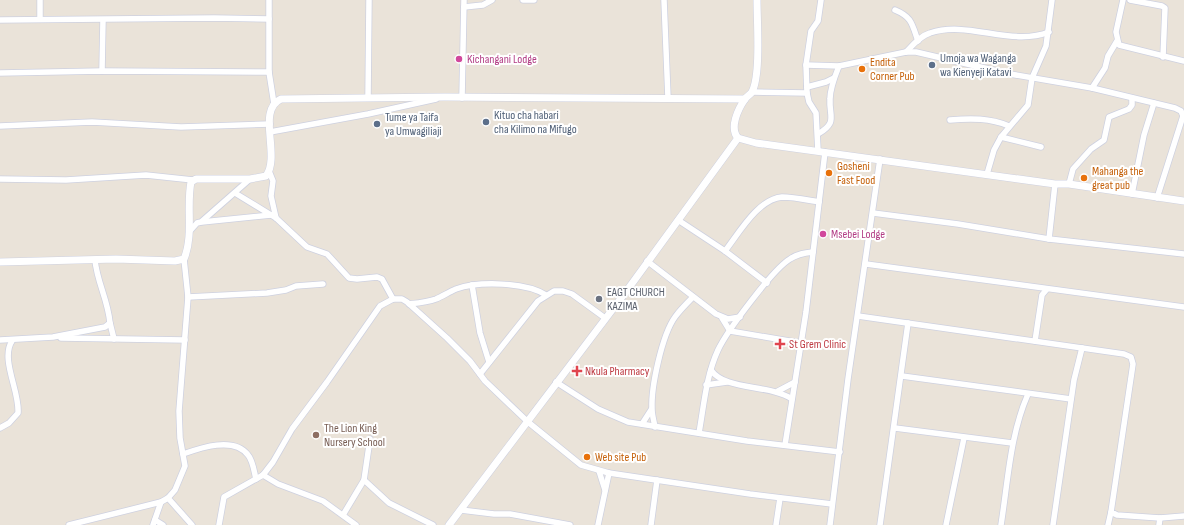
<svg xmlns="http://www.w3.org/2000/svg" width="1184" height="525" font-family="'Sofia Sans Condensed',sans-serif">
	<rect width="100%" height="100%" fill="#eae3d9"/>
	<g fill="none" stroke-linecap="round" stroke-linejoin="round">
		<defs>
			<g id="minor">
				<polyline points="40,0 40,19"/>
				<polyline points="269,0 269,72 274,104"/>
				<polyline points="523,0 534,0"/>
				<polyline points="664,0 668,98"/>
				<polyline points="1123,0 1116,32 1119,45 1184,61"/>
				<polyline points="1130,0 1162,6 1165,8 1163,57"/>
				<polyline points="464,7 483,5 492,0"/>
				<path d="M 895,10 C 912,17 912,24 918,41"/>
				<polyline points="0,20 214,18 269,19"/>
				<path d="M 906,52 C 913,45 920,36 930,33 C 968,20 1011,47 1049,32"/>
				<polyline points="806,65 839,66 906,52 916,52 1010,74 1092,88 1175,108 1181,111 1183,116 1157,198"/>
				<polyline points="102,71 103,20"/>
				<polyline points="0,73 102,71 269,72"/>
				<polyline points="807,87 826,82 834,78"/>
				<polyline points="1092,88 1105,68 1108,56 1117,41"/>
				<polyline points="752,92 807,93"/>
				<polyline points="368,98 369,0"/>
				<polyline points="462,98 464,0"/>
				<path d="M 950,120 C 971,118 990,118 1009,126"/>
				<polyline points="0,126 92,122 181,127 270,124"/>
				<polyline points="270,132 368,114 436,99"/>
				<path d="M 818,134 C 838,122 829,117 830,99 C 830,88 835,76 839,66"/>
				<polyline points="1001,137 1041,147"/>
				<polyline points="818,151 816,113 809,102 807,93 806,65 811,31 818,21 821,0"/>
				<polyline points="269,171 273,181 271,196 276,218"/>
				<polyline points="987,174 994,150 1001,137 1028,105 1032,78 1046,46 1052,0"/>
				<polyline points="0,179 66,180 146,175 193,180"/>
				<polyline points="1069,184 1073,169 1091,149 1104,140 1109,117 1129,109 1132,105 1132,98"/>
				<polyline points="235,193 276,218 307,247 327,254 349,278 357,279 377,277 382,279 393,299"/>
				<polyline points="1132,194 1144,135 1154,103"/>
				<polyline points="873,213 958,224 1049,239 1184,254"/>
				<polyline points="678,220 725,251 767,283"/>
				<polyline points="202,222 271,215"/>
				<polyline points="189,232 197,223 201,222 250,179"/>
				<polyline points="1049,239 1055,184"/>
				<path d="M 725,251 C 739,233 758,199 782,197 C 794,197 807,200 819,202"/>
				<polyline points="647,261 716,314 728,319 740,317"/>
				<polyline points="866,264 1184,307"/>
				<polyline points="472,285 480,333 489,362"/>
				<polyline points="188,297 267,293 286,290 296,286 323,284"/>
				<path d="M 409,304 C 418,303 428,302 436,299 C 443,296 449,292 456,289 C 479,281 525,282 546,295"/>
				<polyline points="858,316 1124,354 1131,357 1133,364 1111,512 1117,515 1160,518 1184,516"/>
				<polyline points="722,318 730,331 801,343"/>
				<polyline points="110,323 114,339"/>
				<polyline points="61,338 185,340"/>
				<path d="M 0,340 L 53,337 L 105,327 L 110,323 C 108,300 97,282 95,260"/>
				<polyline points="1035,341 1042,295 1047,289"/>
				<path d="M 711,370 C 725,391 770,384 792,399"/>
				<polyline points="480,374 538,301 554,291 563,291 572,294 605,318"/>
				<polyline points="902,376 1071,399"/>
				<polyline points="556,382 598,409 628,422 747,441 840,452"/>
				<polyline points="706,385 727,382"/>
				<polyline points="778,391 795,382"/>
				<polyline points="642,424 651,410"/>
				<path d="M 655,427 C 654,421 652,415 652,409 C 651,387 662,335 675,317 C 680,310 687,303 693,297"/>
				<path d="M 0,428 L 9,423 L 18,413 C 20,392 0,359 12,341"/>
				<polyline points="895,428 1012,443"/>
				<path d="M 699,433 C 704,405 706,376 718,350 C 727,331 773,269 790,259 C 797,254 805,253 813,252"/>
				<polyline points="785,445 806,312 825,152"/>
				<path d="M 183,454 C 200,448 234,436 248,455 C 253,461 254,471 256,479"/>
				<polyline points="599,471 605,490"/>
				<polyline points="263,475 278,484 323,501 356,525"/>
				<polyline points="364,480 389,503 433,525"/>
				<polyline points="168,498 192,525"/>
				<polyline points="461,510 494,514 510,514 570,525"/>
				<polyline points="343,515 364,480 370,439"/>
				<polyline points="155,520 163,525"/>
				<polyline points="69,525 161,502 168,498 175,490 185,466 180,438 179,411 188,297 184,259"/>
				<polyline points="153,525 161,502"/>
				<polyline points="219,525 224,497 263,475 273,462 292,429 327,382 380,306 393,299 402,299 407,302 447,338 470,361 485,381 528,422 581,465 609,473 750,494 832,504"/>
				<polyline points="598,525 609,473"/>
				<polyline points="651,525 657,480"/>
				<polyline points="776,525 780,498"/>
				<polyline points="830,525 848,379 880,159"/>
				<polyline points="880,525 908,323"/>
				<polyline points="946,525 964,438"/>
				<path d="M 1001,525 C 1008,481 1010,435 1028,394"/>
				<polyline points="1053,525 1074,380 1082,348"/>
				<polyline points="1108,525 1111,512"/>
				<polyline points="1159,525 1160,518"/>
			</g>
			<g id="tertiary">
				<path d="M 757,0 C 757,21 761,75 752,92 C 750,95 747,96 745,99 C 738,109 729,128 738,138 L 756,143 L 1055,184 L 1069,184 L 1184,201"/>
				<path d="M 0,262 L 116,259 L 175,261 L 184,259 C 194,235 186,206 191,182 L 196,179 L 250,179 L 266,176 C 281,156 256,110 281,99 L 445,97 L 745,99"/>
				<polyline points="449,525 628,289 738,138"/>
			</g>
		</defs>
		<use href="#minor" stroke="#ced1e0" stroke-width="7"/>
		<use href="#tertiary" stroke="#ced1e0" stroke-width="8"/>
		<use href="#minor" stroke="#fff" stroke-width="5.5"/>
		<use href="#tertiary" stroke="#fff" stroke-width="7"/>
	</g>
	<g fill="#d1479c" stroke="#fff" stroke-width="1.5">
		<circle cx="459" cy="59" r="4"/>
		<circle cx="823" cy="234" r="4"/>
	</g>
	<g fill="#5c6f8a" stroke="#fff" stroke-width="1.5">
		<circle cx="932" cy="65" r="4"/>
		<circle cx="486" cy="122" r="4"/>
		<circle cx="377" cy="124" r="4"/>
	</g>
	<g fill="#e8710a" stroke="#fff" stroke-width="1.5">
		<circle cx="862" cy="69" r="4"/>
		<circle cx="829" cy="173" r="4"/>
		<circle cx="1084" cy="178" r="4"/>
		<circle cx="587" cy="457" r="4"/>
	</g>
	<circle fill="#6b7280" stroke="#fff" stroke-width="1.5" cx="599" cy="299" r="4"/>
	<g fill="#e0444e" stroke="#fff" stroke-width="1.5">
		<path d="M778 338h4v4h4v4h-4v4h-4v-4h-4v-4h4z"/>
		<path d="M575 365h4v4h4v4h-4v4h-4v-4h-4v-4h4z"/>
	</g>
	<circle fill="#8d6e63" stroke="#fff" stroke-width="1.5" cx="316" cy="435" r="4"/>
	<g text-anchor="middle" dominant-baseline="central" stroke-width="4" stroke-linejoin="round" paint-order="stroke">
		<g font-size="12" fill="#4e5e75" stroke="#fff" text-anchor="start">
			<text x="940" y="58">Umoja wa Waganga<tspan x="940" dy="14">wa Kienyeji Katavi</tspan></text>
			<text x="494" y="115">Kituo cha habari<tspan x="494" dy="14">cha Kilimo na Mifugo</tspan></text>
			<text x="385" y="117">Tume ya Taifa<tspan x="385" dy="14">ya Umwagiliaji</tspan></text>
		</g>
		<g font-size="12" fill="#b23c85" stroke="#fff" text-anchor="start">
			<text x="467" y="59">Kichangani Lodge</text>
			<text x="831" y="234">Msebei Lodge</text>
		</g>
		<g font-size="12" fill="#c56008" stroke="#fff" text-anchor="start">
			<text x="870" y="62">Endita<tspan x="870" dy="14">Corner Pub</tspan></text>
			<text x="837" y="166">Gosheni<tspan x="837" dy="14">Fast Food</tspan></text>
			<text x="1092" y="171">Mahanga the<tspan x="1092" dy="14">great pub</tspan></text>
			<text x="595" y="457">Web site Pub</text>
		</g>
		<g font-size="12" fill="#5b616d" stroke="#fff" text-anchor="start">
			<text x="607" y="292">EAGT CHURCH<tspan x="607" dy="14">KAZIMA</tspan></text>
		</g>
		<g font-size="12" fill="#be3a42" stroke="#fff" text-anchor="start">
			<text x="789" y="344">St Grem Clinic</text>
			<text x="585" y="371">Nkula Pharmacy</text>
		</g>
		<g font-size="12" fill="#785e54" stroke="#fff" text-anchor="start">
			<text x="324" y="428">The Lion King<tspan x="324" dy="14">Nursery School</tspan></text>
		</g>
	</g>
</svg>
